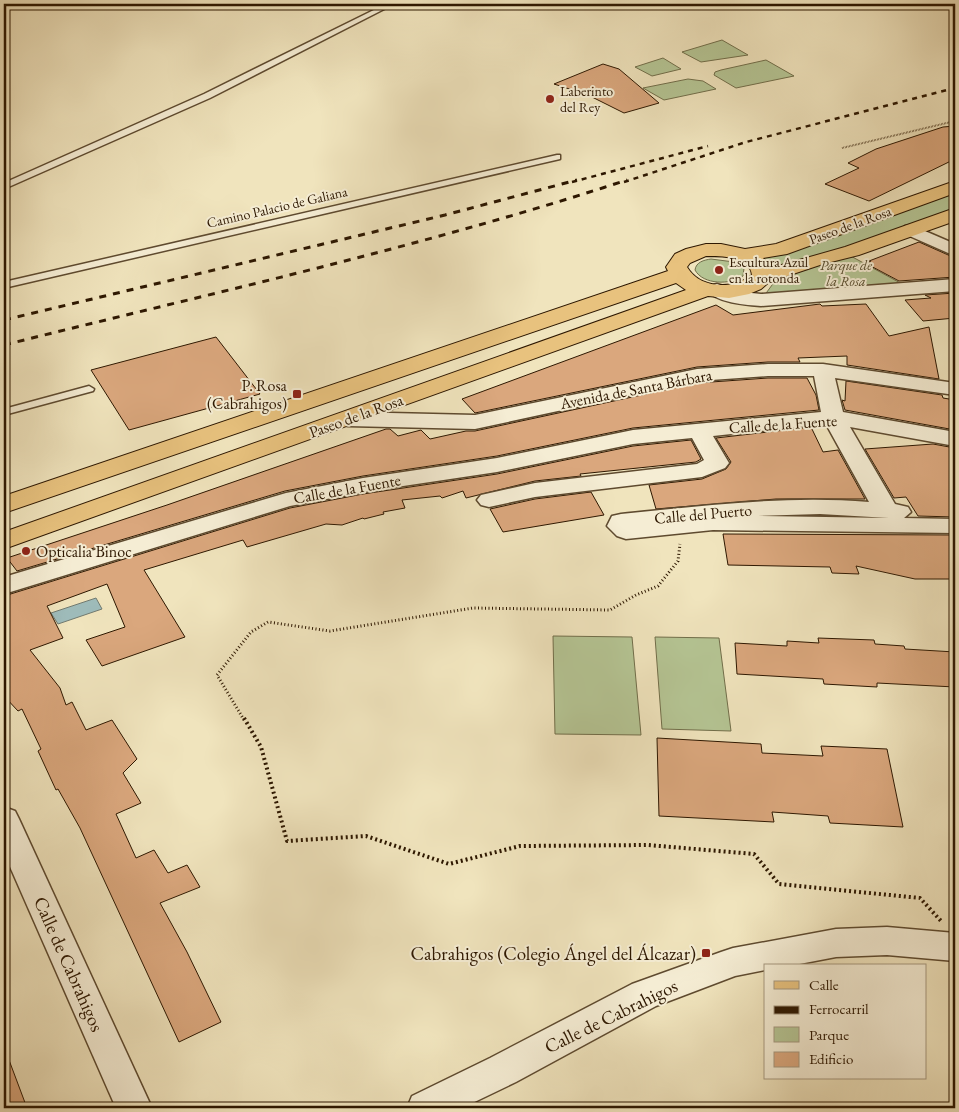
<svg xmlns="http://www.w3.org/2000/svg" width="959" height="1112" font-family="'EB Garamond',serif">
	<rect width="100%" height="100%" fill="#f0e4bd"/>
	<filter id="stains"><feTurbulence type="fractalNoise" baseFrequency=".004" numOctaves="4"/><feColorMatrix values="0 0 0 0 .2 0 0 0 0 .09 0 0 0 0 .02 0 0 0 .5 -.17"/></filter>
	<radialGradient id="worn" r=".72"><stop offset=".6" stop-color="#630" stop-opacity="0"/><stop offset="1" stop-color="#630" stop-opacity=".3"/></radialGradient>
	<g fill="#b5c594" stroke="#716e4a">
		<polygon points="722,40 748,55 701,62 682,52"/>
		<polygon points="663,58 681,69 652,76 635,67"/>
		<polygon points="766,60 794,76 736,88 714,75 715,72 721,70"/>
		<polygon points="688,79 703,81 716,89 664,100 643,88"/>
		<polygon points="955,191 955,210 907,228 775,269 761,255 900,211"/>
		<polygon points="847,254 904,285 761,300 775,281"/>
		<path d="M 711,259 L 734,262 L 744,268 L 743,276 C 731,285 703,285 695,270 C 696,262 704,260 711,259 Z"/>
		<polygon points="553,636 632,637 641,735 555,734"/>
		<polygon points="655,637 719,638 731,731 662,729"/>
	</g>
	<polygon fill="#9ebcbb" stroke="#717a70" points="96,598 102,609 58,624 51,613"/>
	<g fill="#daa77d" stroke="#2d1700">
		<polygon points="603,64 619,69 659,103 624,113 588,95 554,84"/>
		<polygon points="955,126 955,159 869,201 825,184 859,168 848,163 876,149 943,127"/>
		<polygon points="919,242 955,258 955,277 899,281 867,264 871,262 869,261"/>
		<polygon points="955,293 955,318 923,321 905,300 931,298 925,295"/>
		<polygon points="820,304 822,306 866,304 889,336 929,327 939,379 847,365 847,356 798,358 800,362 768,362 697,367 475,413 462,399 716,305 733,315"/>
		<polygon points="216,337 260,394 129,430 91,370"/>
		<polygon points="768,378 807,378 816,395 819,410 633,428 497,456 363,476 285,491 17,571 7,558 167,505 386,429 390,429 398,436 421,430 430,439 466,431 475,431 697,383"/>
		<polygon points="846,381 942,395 943,398 955,400 955,430 845,410 842,400 845,401"/>
		<polygon points="811,427 823,452 838,450 865,499 776,499 656,509 649,485 702,479 726,469 731,462 716,438"/>
		<polygon points="691,440 701,459 696,462 580,474 581,476 535,481 466,498 463,491 442,498 440,496 402,500 405,508 383,512 384,514 364,519 363,518 342,525 326,524 247,547 243,540 144,570 185,637 102,666 86,640 125,627 107,584 47,606 63,638 30,650 60,688 66,705 72,702 86,730 112,720 137,759 123,773 141,803 116,814 136,858 154,850 168,873 187,865 200,887 160,903 187,952 221,1022 179,1042 80,828 58,789 56,790 38,751 41,749 22,709 18,711 4,696 4,596 290,508 363,494 497,474 633,446"/>
		<polygon points="933,444 955,448 955,517 918,516 906,497 894,498 865,449"/>
		<polygon points="591,492 604,515 503,532 490,509 535,499"/>
		<polygon points="723,534 955,535 955,579 915,579 856,566 859,574 832,573 830,567 728,565"/>
		<polygon points="818,638 874,640 875,644 904,646 905,649 955,652 955,687 877,683 877,687 824,684 823,679 737,674 735,643 787,646 787,641 819,643"/>
		<polygon points="657,738 761,744 762,753 823,756 821,746 887,749 903,827 830,823 828,816 772,812 774,822 659,816"/>
		<polygon points="6,1052 27,1108 4,1108 4,1053"/>
	</g>
	<g fill="none" stroke-linecap="round" stroke-linejoin="round">
		<defs>
			<g id="service">
				<polygon points="386,4 394,4 210,98 4,189 4,183 204,94"/>
				<polygon points="557,155 560,155 560,159 4,288 4,282"/>
				<polygon points="89,386 94,389 93,391 4,415 4,409"/>
			</g>
			<g id="minor">
				<polygon points="911,225 955,244 955,256 905,234 902,230 905,226"/>
				<path d="M 955,279 L 955,291 L 761,306 C 747,305 716,303 707,290 L 710,286 L 717,284 L 742,292 L 761,294 Z"/>
				<path d="M 768,364 L 823,364 L 955,383 L 955,395 L 835,378 L 843,412 L 955,432 L 955,446 L 850,427 L 895,504 L 908,507 L 911,512 L 904,518 L 955,519 L 955,533 L 713,530 L 626,539 L 617,536 L 607,526 L 612,516 L 621,514 C 703,506 786,495 869,502 L 826,424 L 713,436 L 729,463 L 725,468 L 702,477 L 535,497 L 489,507 L 481,505 L 477,500 L 481,495 L 535,483 L 697,464 L 704,460 L 692,438 L 633,444 L 497,472 L 363,492 L 290,506 L 4,594 L 4,577 L 286,493 L 363,478 L 497,458 L 633,430 L 821,412 L 814,376 L 768,376 L 697,381 L 475,429 L 348,426 L 340,424 L 337,419 L 340,414 L 348,412 L 475,415 L 697,369 ZM 820,514 L 889,518 L 758,516 Z"/>
				<polygon points="4,807 15,811 19,819 152,1108 116,1108 4,853"/>
				<polygon points="887,927 955,933 955,961 887,955 836,957 789,966 765,966 765,970 735,976 656,1006 516,1082 462,1108 407,1108 412,1096 490,1058 632,984 721,952 733,948 836,929"/>
			</g>
			<path id="primary" d="M 955,181 L 955,193 L 787,254 L 763,258 L 771,268 L 845,247 L 955,208 L 955,221 L 859,255 L 823,264 L 769,282 L 761,289 L 749,294 L 729,298 L 708,296 L 4,549 L 4,532 L 686,290 L 676,283 L 4,513 L 4,496 L 668,271 L 666,267 L 675,254 L 686,249 L 706,244 L 721,244 L 745,249 L 776,244 ZM 706,256 C 721,256 750,256 752,275 C 733,290 700,289 687,267 L 690,263 Z"/>
		</defs>
		<use href="#service" stroke="#5e4a2f" stroke-width="3"/>
		<use href="#minor" stroke="#5e4a2f" stroke-width="3"/>
		<use href="#primary" stroke="#2d1700" stroke-width="2"/>
		<g stroke="#2d1700" stroke-width="2" stroke-dasharray="0.5 1" stroke-linecap="butt">
			<polyline points="4,5 17,4"/>
			<polyline points="842,148 955,121"/>
		</g>
		<polyline stroke="#2d1700" stroke-width="3" stroke-dasharray="1 2.5" stroke-linecap="butt" points="244,720 217,675 251,632 268,622 330,631 473,608 610,610 636,595 658,586 678,561 680,544"/>
		<polyline stroke="#2d1700" stroke-width="4" stroke-dasharray="2 3" stroke-linecap="butt" points="244,718 261,747 287,841 366,836 449,864 520,846 648,845 754,854 779,884 920,898 941,921"/>
		<use href="#service" fill="#f5edd4" fill-rule="evenodd"/>
		<use href="#minor" fill="#f5edd4" fill-rule="evenodd"/>
		<use href="#primary" fill="#e8c27e" fill-rule="evenodd"/>
		<g stroke="#2d1700" stroke-width="2.5" stroke-dasharray="5 5" stroke-linecap="butt">
			<polyline points="572,182 708,146"/>
			<polyline points="624,182 746,142 955,88"/>
		</g>
		<g stroke="#2d1700" stroke-width="3" stroke-dasharray="7 7" stroke-linecap="butt">
			<polyline points="4,320 445,215 577,180"/>
			<path d="M 4,345 C 212,293 423,247 627,180"/>
		</g>
	</g>
	<g fill="#8f2418" stroke="#f5edd4" stroke-width="2">
		<circle cx="550" cy="99" r="5"/>
		<circle cx="719" cy="270" r="5"/>
		<rect x="292" y="389" width="10" height="10" rx="2.5"/>
		<circle cx="26" cy="551" r="5"/>
		<rect x="701" y="948" width="10" height="10" rx="2.5"/>
	</g>
	<g text-anchor="middle" dominant-baseline="central" stroke-width="4" stroke-linejoin="round" paint-order="stroke">
		<g font-size="14" fill="#2d1700" stroke="#f5edd4" text-anchor="start">
			<text x="560" y="91">Laberinto<tspan x="560" dy="16">del Rey</tspan></text>
			<text x="729" y="262">Escultura Azul<tspan x="729" dy="16">en la rotonda</tspan></text>
		</g>
		<g font-size="14" fill="#2d1700" stroke="#f5edd4">
			<text transform="translate(277 207) rotate(-13)">Camino Palacio de Galiana</text>
			<text transform="translate(850 225) rotate(-20)">Paseo de la Rosa</text>
		</g>
		<g font-size="14" font-style="italic" fill="#564b2c" stroke="#f5edd4">
			<text x="846" y="265">Parque de<tspan x="846" dy="16">la Rosa</tspan></text>
		</g>
		<g font-size="16" fill="#2d1700" stroke="#f5edd4" text-anchor="end">
			<text x="287" y="385">P. Rosa<tspan x="287" dy="18">(Cabrahigos)</tspan></text>
			<text x="36" y="551" text-anchor="start">Opticalia Binoc</text>
		</g>
		<g font-size="16" fill="#2d1700" stroke="#f5edd4">
			<text transform="translate(636 389) rotate(-11)">Avenida de Santa Bárbara</text>
			<text transform="translate(356 416) rotate(-20)">Paseo de la Rosa</text>
			<text transform="translate(783 424) rotate(-4)">Calle de la Fuente</text>
			<text transform="translate(347 489) rotate(-10)">Calle de la Fuente</text>
			<text transform="translate(703 514) rotate(-5)">Calle del Puerto</text>
		</g>
		<g font-size="19" fill="#2d1700" stroke="#f5edd4" text-anchor="end">
			<text x="696" y="953">Cabrahigos (Colegio Ángel del Álcazar)</text>
		</g>
		<g font-size="19" fill="#2d1700" stroke="#f5edd4">
			<text transform="translate(69 964) rotate(66)">Calle de Cabrahigos</text>
			<text transform="translate(611 1016) rotate(-26)">Calle de Cabrahigos</text>
		</g>
	</g>
	<rect width="959" height="1112" fill="none" stroke="#f0e4bd" stroke-width="20"/>
	<rect x="5" y="5" width="949" height="1102" fill="none" stroke="#2d1700" stroke-width="2.5"/>
	<rect x="10" y="10" width="939" height="1092" fill="none" stroke="#2d1700"/>
	<rect x="764" y="964" width="162" height="115" fill="#f5edd4" stroke="#a5977f"/>
	<rect x="774" y="981" width="25" height="8" fill="#e8c27e" stroke="#a5977f"/>
	<text x="809" y="990" font-size="15" fill="#2d1700">Calle</text>
	<rect x="774" y="1006" width="25" height="8" fill="#2d1700" stroke="#a5977f"/>
	<text x="809" y="1014" font-size="15" fill="#2d1700">Ferrocarril</text>
	<rect x="774" y="1027" width="25" height="15" fill="#b5c594" stroke="#a5977f"/>
	<text x="809" y="1040" font-size="15" fill="#2d1700">Parque</text>
	<rect x="774" y="1052" width="25" height="15" fill="#daa77d" stroke="#a5977f"/>
	<text x="809" y="1064" font-size="15" fill="#2d1700">Edificio</text>
	<rect width="100%" height="100%" filter="url(#stains)"/>
	<rect width="100%" height="100%" fill="url(#worn)"/>
</svg>
